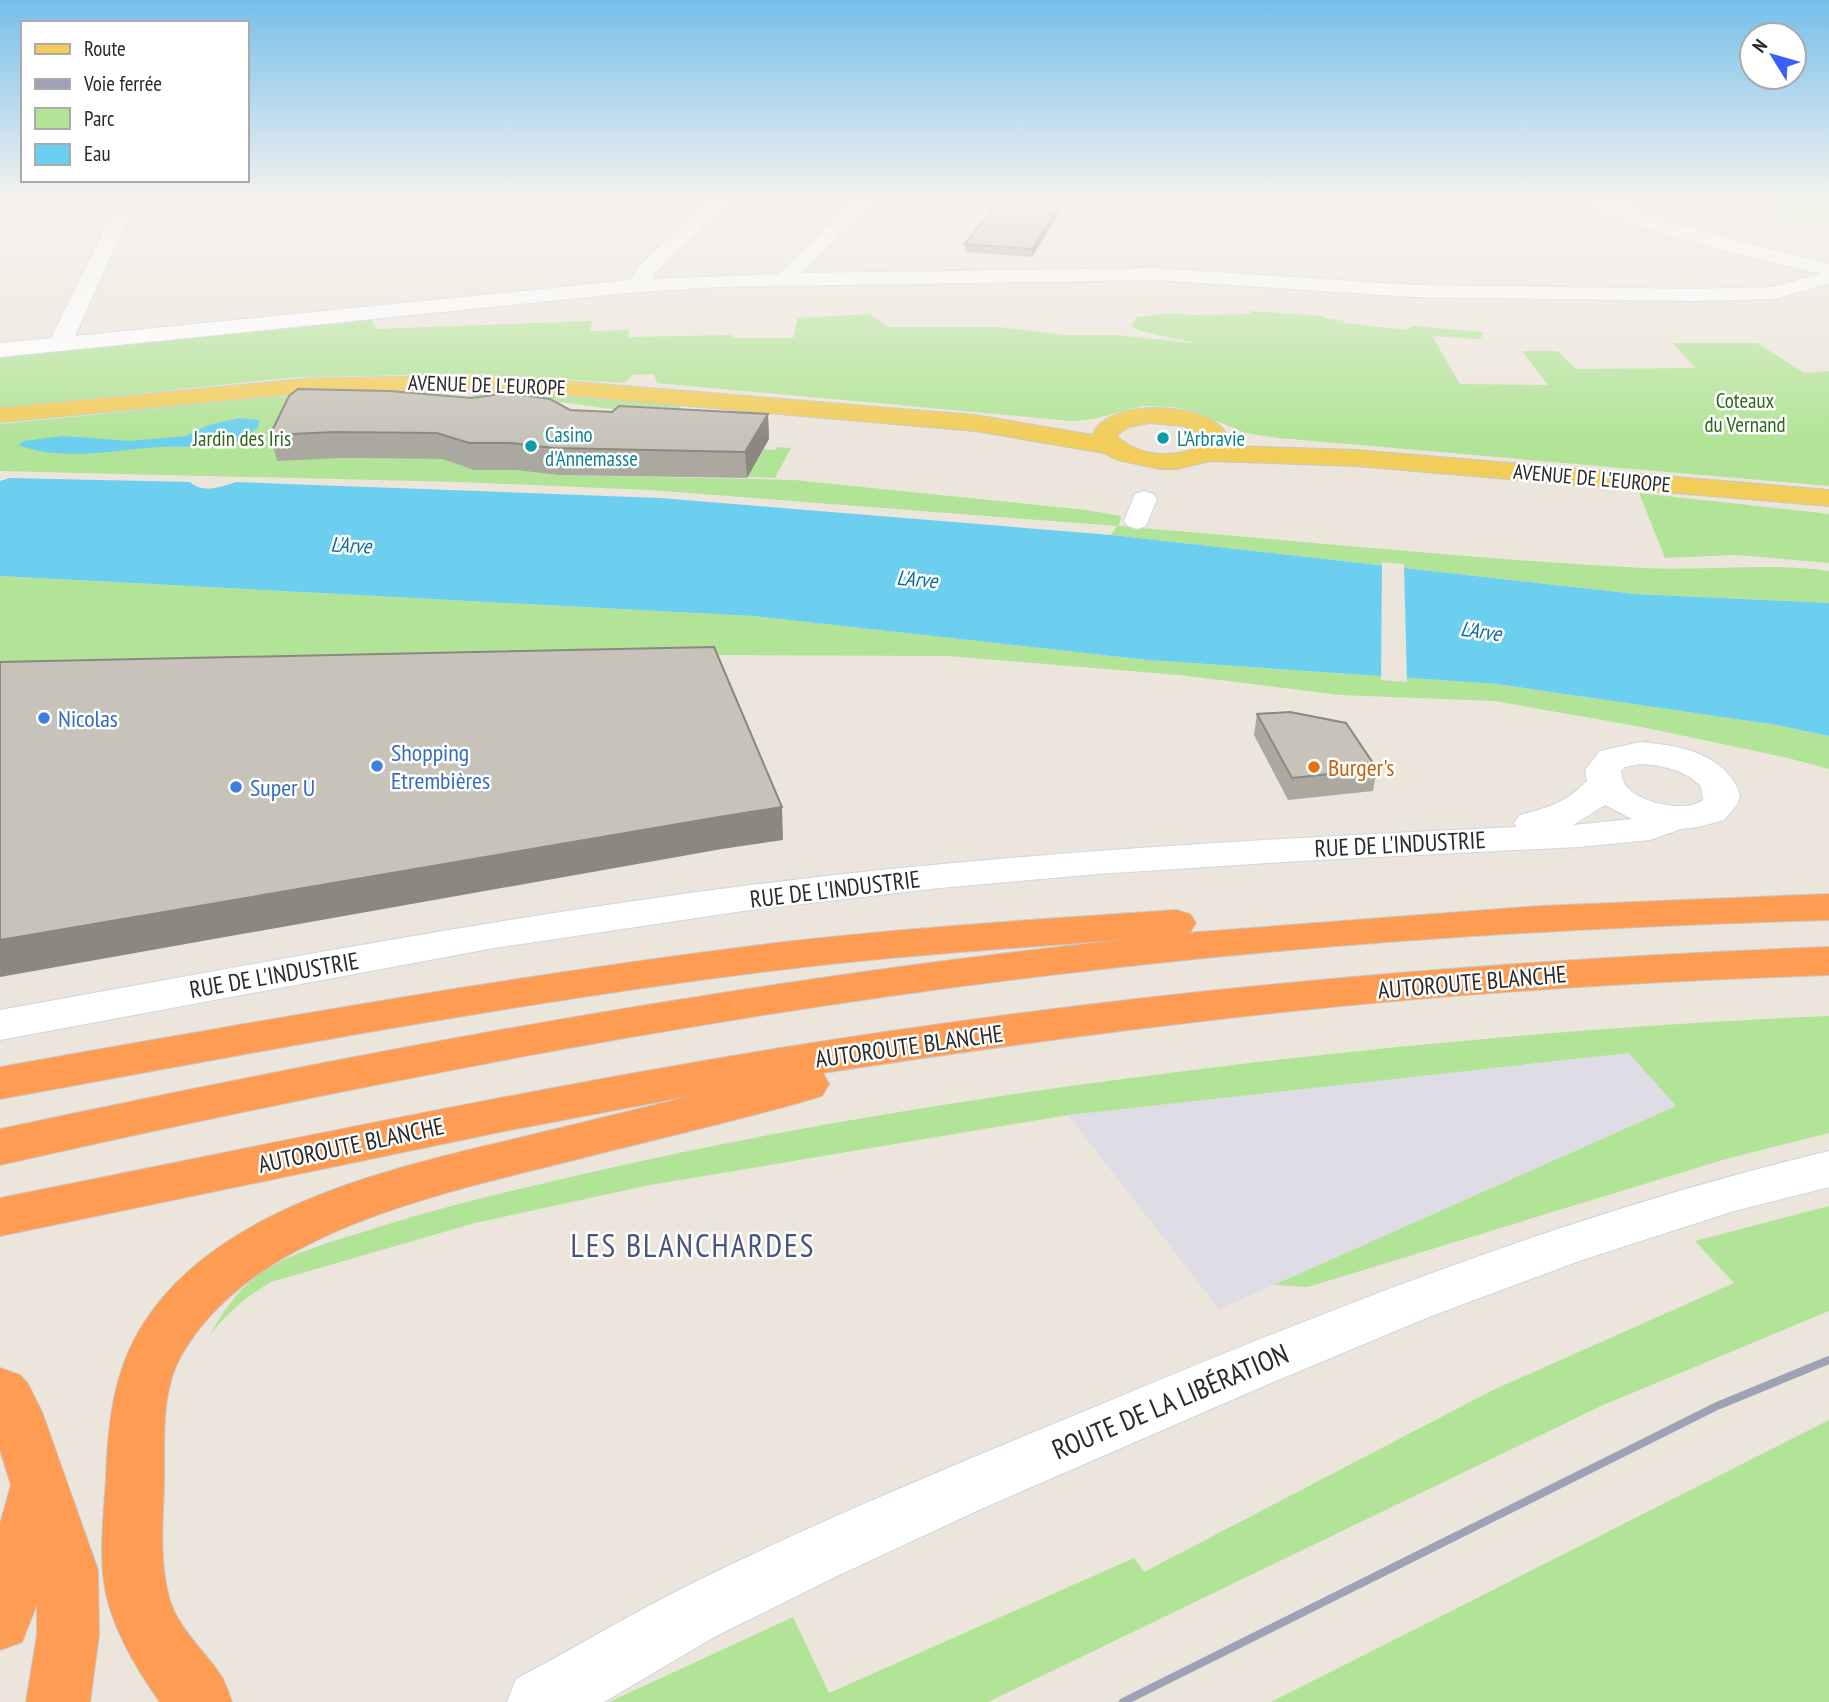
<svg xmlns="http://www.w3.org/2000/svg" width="1829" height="1702" font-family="'PT Sans Narrow',sans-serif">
	<rect width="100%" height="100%" fill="#ece5db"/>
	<polygon fill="#dedce4" points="1630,1053 1677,1106 1219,1309 1068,1115"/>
	<g fill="#b2e497">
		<polygon points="1829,204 1829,222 1804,225 1765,212 1752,215 1738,210"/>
		<polygon points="1251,311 1324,316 1324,318 1344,321 1344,323 1407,330 1412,326 1484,332 1480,339 1432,336 1460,384 1548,385 1522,351 1557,351 1576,369 1696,368 1672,343 1757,343 1805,373 1829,371 1829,486 1279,438 1245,433 1193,411 1173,407 1143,406 1093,419 1072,421 657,383 654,374 633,375 624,383 482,374 298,377 0,408 0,358 79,347 371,319 376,329 592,321 590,331 629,330 628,337 732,335 733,338 793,338 798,318 870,314 888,327 999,327 1064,335 1117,335 1201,344 1140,331 1131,326 1136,317 1168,313 1189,315 1251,314"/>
		<polygon points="483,390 566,394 682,404 674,417 560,402 465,399"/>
		<path d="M 430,391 L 340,458 L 442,459 L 474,470 L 515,470 L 558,475 L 794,480 L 1086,510 L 1121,516 L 1119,526 C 1293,540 1468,559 1643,568 C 1706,571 1767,562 1829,571 L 1829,603 L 1636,594 L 1111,535 L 1117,526 L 649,490 L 459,482 L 0,471 L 0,424 L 268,397 Z"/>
		<polygon points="777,447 791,448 775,478 747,477 764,449 776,450"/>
		<polygon points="1639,493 1829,514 1829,563 1736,555 1665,558"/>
		<polygon points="0,576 752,616 1148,660 1497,684 1777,725 1829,736 1829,769 1788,758 1642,727 1495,701 1340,695 1179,675 948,656 720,655 96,659 0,663"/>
		<path d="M 1829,1016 L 1829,1133 L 1726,1159 L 1308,1287 L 1274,1285 L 1676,1106 L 1629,1053 L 1068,1115 L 650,1185 L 475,1223 L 271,1282 C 246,1297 228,1312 210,1335 C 227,1304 246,1279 278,1263 C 303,1250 330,1242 357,1234 C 437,1207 519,1189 601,1170 C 816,1121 1032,1089 1250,1063 C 1442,1041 1635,1024 1829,1016 Z"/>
		<polygon points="1829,1206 1829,1311 1601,1406 988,1702 609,1702 793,1617 829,1693 1134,1558 1144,1572 1493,1390 1734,1283 1695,1241"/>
		<polygon points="1829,1420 1829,1702 1271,1702"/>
	</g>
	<g fill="#6ccff0">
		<path d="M 239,418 L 259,420 L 258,428 C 249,432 245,439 235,442 C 210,449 185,446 159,447 C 114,450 63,462 18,445 L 24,441 L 63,436 L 129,441 L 186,436 L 209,425 Z"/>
		<path d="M 10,478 L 190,482 C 203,494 221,487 236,482 L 660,498 L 1111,535 L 1636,594 L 1829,603 L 1829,736 L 1777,725 L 1497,684 L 1148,660 L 752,616 L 0,576 L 0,481 Z"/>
	</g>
	<polygon fill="#ece5db" points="1382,562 1404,564 1407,682 1381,680"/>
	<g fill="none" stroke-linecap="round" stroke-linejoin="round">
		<defs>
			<polygon id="pedestrian" points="1144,491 1153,494 1157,499 1146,526 1137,529 1128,526 1124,521 1135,494"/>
			<g id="minor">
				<path d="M 709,201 L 728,201 L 656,272 L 652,279 L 778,274 L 855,201 L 874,201 L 802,273 L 1155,268 L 1413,285 L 1693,289 L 1772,287 L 1820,274 C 1780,263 1607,226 1588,201 L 1610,201 L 1659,220 L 1829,264 L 1829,284 L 1773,299 L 1693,301 L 1413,297 L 1155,280 L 717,287 L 638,292 L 0,357 L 0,343 L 51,338 L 110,218 L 119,212 L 128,218 L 75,336 L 631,280 L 640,265 Z"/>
				<path d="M 1640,742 C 1679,745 1727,754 1740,795 L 1737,805 L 1724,820 L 1698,827 L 1681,829 L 1650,840 L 1578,847 L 1299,861 L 1098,874 L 940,888 L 750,910 L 494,948 L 0,1040 L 0,1010 C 250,965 499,917 751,885 C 1005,853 1261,839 1517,827 L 1514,823 L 1520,815 C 1547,808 1567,802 1587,781 L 1585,770 L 1600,751 ZM 1640,764 C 1662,765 1685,770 1701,786 L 1703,800 C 1686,814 1634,802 1624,783 C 1622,779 1622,775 1621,771 L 1625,767 ZM 1605,805 L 1632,819 L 1573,825 Z"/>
			</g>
			<g id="secondary">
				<polygon points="1605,201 1787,201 1778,206 1614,206"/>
				<path d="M 1829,1151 L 1829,1187 L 1734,1211 L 1582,1260 L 1429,1317 L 1278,1380 L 981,1509 L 835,1577 L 716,1636 L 604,1702 L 507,1702 L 516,1679 C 575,1648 632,1613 691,1584 C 828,1516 969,1459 1109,1401 C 1344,1303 1581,1210 1829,1151 Z"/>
			</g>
			<path id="primary" d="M 506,376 L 975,415 L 1093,435 C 1103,396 1230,399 1229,446 L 1356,450 L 1829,490 L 1829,506 L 1356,466 L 1210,461 L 1177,469 L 1160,469 L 1118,460 L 1104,453 L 975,431 L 506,390 L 314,392 L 0,422 L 0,408 L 314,378 ZM 1149,423 L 1183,426 L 1200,434 L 1204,443 C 1181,460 1139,457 1118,437 L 1118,434 L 1129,427 Z"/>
			<g id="motorway">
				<path d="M 1829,894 L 1829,920 C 1572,927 1315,943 1060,974 C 703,1016 351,1086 0,1165 L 0,1129 C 371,1050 744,980 1122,940 C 1010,948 898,956 787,969 C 523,1001 261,1051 0,1099 L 0,1067 C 260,1021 521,974 784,942 C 914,927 1045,919 1176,910 L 1190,914 L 1196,923 L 1190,932 L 1186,933 L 1540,906 Z"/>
				<path d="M 1829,947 L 1829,975 C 1684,980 1540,988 1395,1001 C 1204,1018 1013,1044 823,1073 L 829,1084 L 822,1096 C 738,1121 651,1140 566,1162 C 439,1194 251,1232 181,1356 C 160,1392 165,1444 164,1484 C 163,1521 159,1560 169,1597 C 177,1628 205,1651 222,1677 C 226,1685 229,1694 232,1702 L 160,1702 C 137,1670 115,1633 106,1594 C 98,1556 104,1516 106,1478 C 108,1424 113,1373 142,1326 C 217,1204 401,1166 531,1135 C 586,1122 641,1108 695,1095 L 505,1131 L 0,1236 L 0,1198 C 270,1144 540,1086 812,1043 C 1149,990 1488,960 1829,947 Z"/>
				<polygon points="0,1368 20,1375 28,1384 42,1412 98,1570 99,1635 90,1702 26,1702 37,1635 37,1604 22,1642 0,1650 0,1524 11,1485 0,1450"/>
			</g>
		</defs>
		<use href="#pedestrian" stroke="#d1d4e3" stroke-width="2"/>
		<use href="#minor" stroke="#d1d4e3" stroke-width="2"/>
		<use href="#secondary" stroke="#d1d4e3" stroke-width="2"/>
		<use href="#primary" stroke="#c8c8c8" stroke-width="2"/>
		<use href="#motorway" stroke="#c8c8c8" stroke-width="2"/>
		<use href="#pedestrian" fill="#fff" fill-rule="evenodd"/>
		<use href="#minor" fill="#fff" fill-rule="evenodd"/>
		<use href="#secondary" fill="#fff" fill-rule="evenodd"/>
		<use href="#primary" fill="#f2cd5a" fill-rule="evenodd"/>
		<use href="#motorway" fill="#ff9c54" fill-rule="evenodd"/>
		<polyline stroke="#9ea2b4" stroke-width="8" points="1123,1702 1717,1406 1829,1360"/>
	</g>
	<g fill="#aba8a0">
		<polygon points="1067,201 1032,257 965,252 965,244"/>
		<polygon points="570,410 612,412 768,414 769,439 747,478 558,475 515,470 474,470 442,459 340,458 277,461 270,435"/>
		<polygon points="1257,714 1377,769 1373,791 1288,800 1254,735"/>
	</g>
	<g fill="#8b8882">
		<polygon points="1063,201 1067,201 1032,257 1032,249"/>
		<polygon points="768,414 769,439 747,478 745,452"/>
		<polygon points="782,807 783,840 722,849 0,977 0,940 719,817"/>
	</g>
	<g fill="#c7c3ba" stroke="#8b8882" stroke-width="2">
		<polygon points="999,201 1063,201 1032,249 965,244"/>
		<polygon points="298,389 389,391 472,398 508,393 550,399 570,410 612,412 619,406 768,414 745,452 554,448 511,443 469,443 437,433 334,432 270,435 289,396"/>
		<polygon points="714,647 782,807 719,817 0,940 0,662"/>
		<polygon points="1290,712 1346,723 1377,769 1292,778 1257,714"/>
	</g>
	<linearGradient id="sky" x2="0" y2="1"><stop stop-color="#76bfeb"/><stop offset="0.46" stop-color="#f6f3ef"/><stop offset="1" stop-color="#f6f3ef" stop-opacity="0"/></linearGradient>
	<rect width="1829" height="439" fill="url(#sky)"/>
	<g fill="#0f9aa8" stroke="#fff" stroke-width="2.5">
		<circle cx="1163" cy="438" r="7"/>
		<circle cx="531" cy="446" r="7"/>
	</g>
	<g fill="#3f7fe0" stroke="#fff" stroke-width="2.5">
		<circle cx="44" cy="718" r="7"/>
		<circle cx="377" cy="766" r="7"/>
		<circle cx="236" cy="787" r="7"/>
	</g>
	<circle fill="#e8710a" stroke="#fff" stroke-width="2.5" cx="1314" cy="767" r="7"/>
	<g text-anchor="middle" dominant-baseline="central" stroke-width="5" stroke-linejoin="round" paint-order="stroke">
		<g font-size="21" fill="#2a2a2a" stroke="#fff">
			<text transform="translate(487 385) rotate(2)">AVENUE DE L'EUROPE</text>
			<text transform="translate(1592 478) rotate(5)">AVENUE DE L'EUROPE</text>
		</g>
		<g font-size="21" fill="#2a6819" stroke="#fff">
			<text x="1745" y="400">Coteaux<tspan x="1745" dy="24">du Vernand</tspan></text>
			<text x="242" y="438">Jardin des Iris</text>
		</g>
		<g font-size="21" fill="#0d838f" stroke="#fff" text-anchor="start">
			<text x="545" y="434">Casino<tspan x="545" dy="24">d'Annemasse</tspan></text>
			<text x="1177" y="438">L’Arbravie</text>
		</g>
		<g font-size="21" font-style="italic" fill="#0b6c9c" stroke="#fff">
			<text transform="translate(351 545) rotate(3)">L'Arve</text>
			<text transform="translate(917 579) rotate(5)">L'Arve</text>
			<text transform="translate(1481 631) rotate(8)">L'Arve</text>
		</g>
		<g font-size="24" fill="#366cbe" stroke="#fff" text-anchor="start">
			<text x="58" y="718">Nicolas</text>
			<text x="391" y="752">Shopping<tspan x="391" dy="28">Etrembières</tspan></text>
			<text x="250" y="787">Super U</text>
		</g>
		<g font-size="24" fill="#c56008" stroke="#fff" text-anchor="start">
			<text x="1328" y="767">Burger's</text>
		</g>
		<g font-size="24" fill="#2a2a2a" stroke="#fff">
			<text transform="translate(1400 844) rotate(-3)">RUE DE L'INDUSTRIE</text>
			<text transform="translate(835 889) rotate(-7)">RUE DE L'INDUSTRIE</text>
			<text transform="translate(274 975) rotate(-10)">RUE DE L'INDUSTRIE</text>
			<text transform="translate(1472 982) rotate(-5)">AUTOROUTE BLANCHE</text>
			<text transform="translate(909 1046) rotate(-8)">AUTOROUTE BLANCHE</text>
			<text transform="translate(351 1145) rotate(-12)">AUTOROUTE BLANCHE</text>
		</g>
		<g font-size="28" fill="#2a2a2a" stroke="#fff">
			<text transform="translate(1170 1401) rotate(-23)">ROUTE DE LA LIBÉRATION</text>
		</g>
		<g font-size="32" letter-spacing="2" fill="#49537b" stroke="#fff">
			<text x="693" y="1245">LES BLANCHARDES</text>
		</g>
	</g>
	<rect x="21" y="21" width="228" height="161" fill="#ffffff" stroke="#aaaaaa" stroke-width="2"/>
	<rect x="35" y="44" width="35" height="10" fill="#f2cd5a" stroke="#aaaaaa" stroke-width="2"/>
	<text x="84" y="56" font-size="21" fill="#2a2a2a">Route</text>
	<rect x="35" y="79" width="35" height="10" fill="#9ea2b4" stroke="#aaaaaa" stroke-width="2"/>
	<text x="84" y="91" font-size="21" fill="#2a2a2a">Voie ferrée</text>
	<rect x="35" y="108" width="35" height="21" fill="#b2e497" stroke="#aaaaaa" stroke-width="2"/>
	<text x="84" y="126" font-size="21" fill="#2a2a2a">Parc</text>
	<rect x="35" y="144" width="35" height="21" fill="#6ccff0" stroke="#aaaaaa" stroke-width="2"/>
	<text x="84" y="161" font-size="21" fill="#2a2a2a">Eau</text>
	<g transform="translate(1773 56) rotate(307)"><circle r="33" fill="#ffffff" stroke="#aaaaaa" stroke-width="2"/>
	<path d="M0-5L12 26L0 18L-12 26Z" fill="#385ffc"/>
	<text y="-10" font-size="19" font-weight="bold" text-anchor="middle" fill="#2a2a2a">N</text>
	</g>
</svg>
